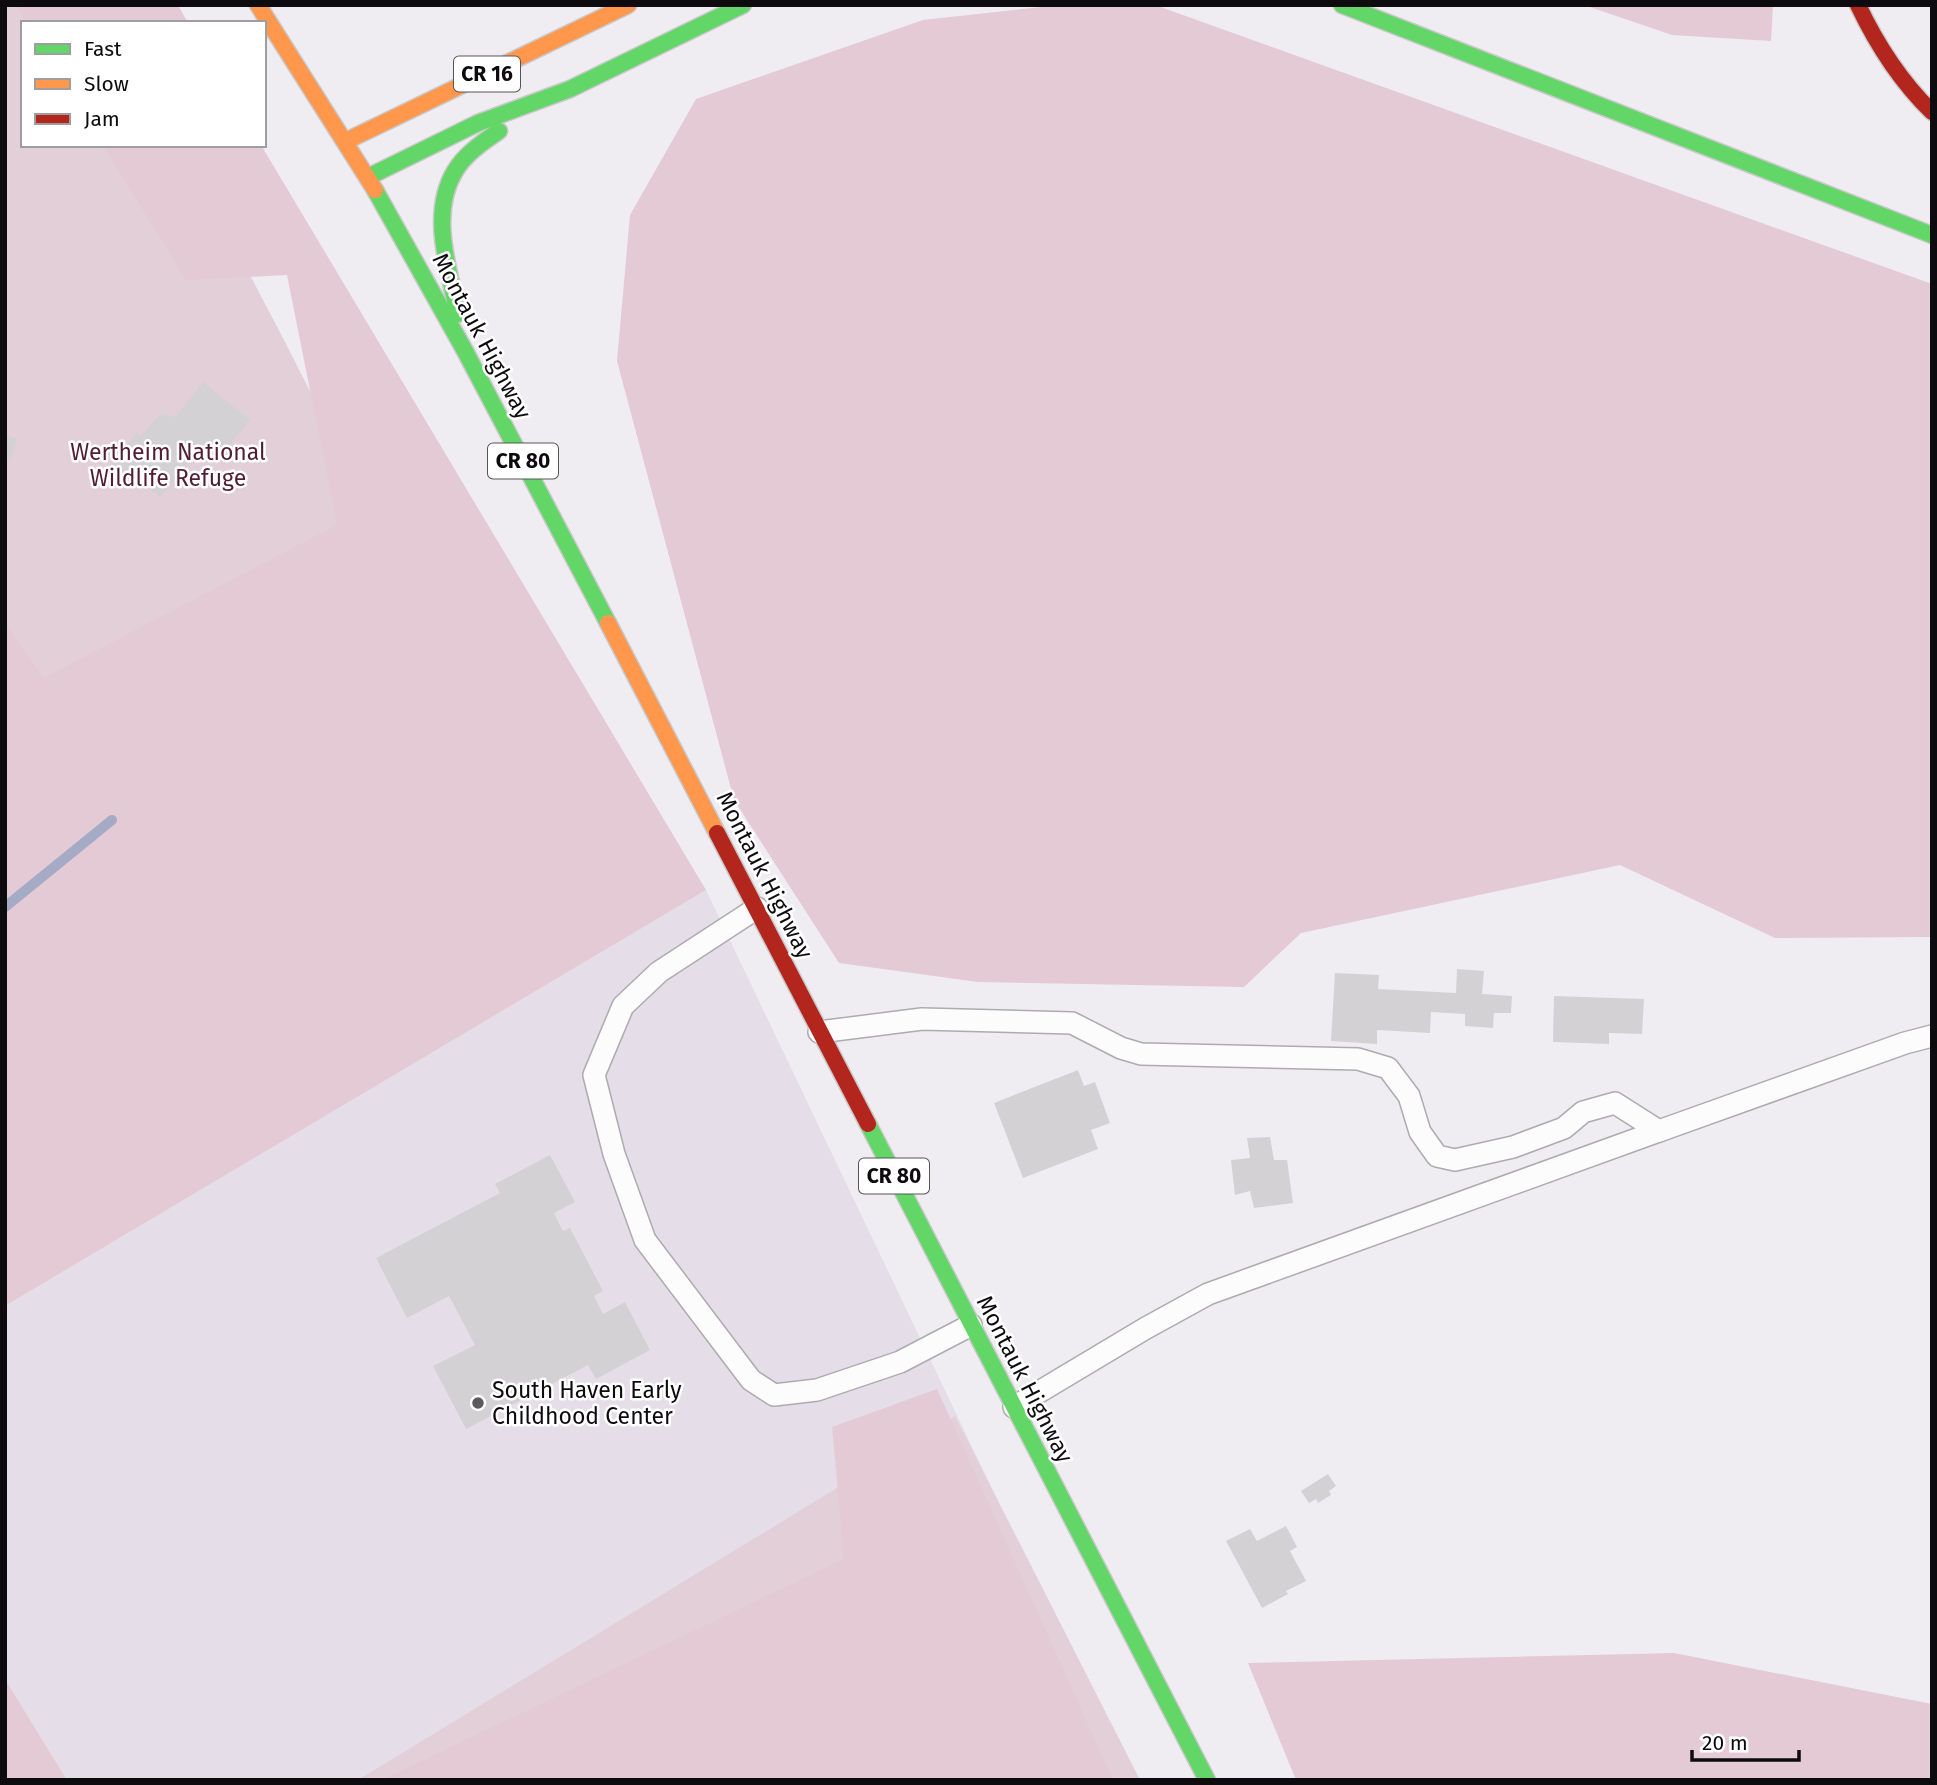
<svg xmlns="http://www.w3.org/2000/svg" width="1937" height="1785" font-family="'Fira Sans',sans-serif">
	<rect width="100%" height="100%" fill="#f0edf2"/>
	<polygon fill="#e5dee9" points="706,890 997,1499 390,1780 67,1780 5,1679 5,1306"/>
	<g fill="#e2cfd7">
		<path d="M 13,5 L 94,5 L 105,23 L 23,23 L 23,145 L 178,145 C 251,272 317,402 380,534 L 5,741 L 5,8 Z"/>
		<polygon points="955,1416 1140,1780 358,1780"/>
	</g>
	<g fill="#e3cad4">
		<polygon points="16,5 178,5 188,23 27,23"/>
		<polygon points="1059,5 1155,5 1932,284 1932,937 1775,938 1620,865 1301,933 1244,987 978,982 839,963 734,800 617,361 630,215 696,99 923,20"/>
		<polygon points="1584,5 1773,5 1771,41 1672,35"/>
		<polygon points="103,145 261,145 706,890 5,1306 5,624 44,678 337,525 287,275 186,280"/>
		<polygon points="937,1389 1113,1780 382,1780 844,1559 832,1427"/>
		<polygon points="1674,1653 1932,1704 1932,1780 1296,1780 1248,1663"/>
		<polygon points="5,1679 67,1780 5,1780"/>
	</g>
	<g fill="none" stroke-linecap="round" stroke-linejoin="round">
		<polyline stroke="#a6abc5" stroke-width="10" points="5,907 112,820"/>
	</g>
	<g fill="#d4d1d5">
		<polygon points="203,382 250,420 222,454 208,442 160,497 142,483 126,486 116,480 111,468 123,451 126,455 131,451 125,447 137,432 141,436 160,414 175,417"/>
		<polygon points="5,435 17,438 11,460 5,458"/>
		<polygon points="1457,969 1484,971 1482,994 1512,996 1511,1013 1494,1013 1493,1028 1465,1026 1465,1014 1431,1012 1430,1033 1377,1030 1377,1044 1331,1041 1335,973 1379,975 1378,989 1456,993"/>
		<polygon points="1554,996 1644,999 1642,1034 1609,1033 1609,1044 1553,1042"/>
		<polygon points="1078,1070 1084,1086 1095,1082 1110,1123 1091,1130 1098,1149 1023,1178 994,1103"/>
		<polygon points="1270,1137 1274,1160 1287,1160 1293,1203 1254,1208 1250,1191 1235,1195 1231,1160 1250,1158 1247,1138"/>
		<polygon points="550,1155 575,1202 554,1213 563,1231 570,1228 603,1291 594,1296 603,1314 625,1302 650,1350 596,1379 588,1365 466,1429 433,1366 475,1345 449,1296 407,1318 376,1258 500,1193 495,1184"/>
		<polygon points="1328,1474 1336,1486 1329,1491 1331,1495 1318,1503 1316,1499 1309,1503 1301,1491"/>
		<polygon points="1286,1526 1297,1547 1290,1551 1306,1581 1286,1591 1288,1594 1262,1608 1226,1541 1250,1529 1257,1541"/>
	</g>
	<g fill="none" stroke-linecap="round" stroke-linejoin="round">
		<defs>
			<g id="lane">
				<polyline points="757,908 659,972 623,1006 594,1075 614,1154 645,1240 751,1380 774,1395 817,1390 900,1362 971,1325"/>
				<polyline points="819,1032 922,1019 1072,1023 1121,1048 1141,1054 1358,1059 1388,1068 1409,1096 1420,1132 1437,1156 1455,1160 1513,1147 1564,1128 1583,1112 1615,1103 1659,1131 1905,1043 1932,1036"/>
				<polyline points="1014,1407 1146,1328 1208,1294 1659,1131"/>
			</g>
			<g id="fast">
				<polyline points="1342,5 1932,235"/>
				<polyline points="368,177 478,123 570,89 743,5"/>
				<polyline points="375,190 465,351 608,623"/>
				<path d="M 458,314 C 449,269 429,214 455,171 C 465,154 483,142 499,131"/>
				<polyline points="868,1124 1207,1780"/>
			</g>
			<g id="slow">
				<polyline points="258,5 375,190"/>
				<polyline points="346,141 628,5"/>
				<polyline points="608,623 717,833"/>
			</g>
			<g id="jam">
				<path d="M 1858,5 C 1877,45 1900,81 1932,112"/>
				<polyline points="717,833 868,1124"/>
			</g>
		</defs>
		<use href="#lane" stroke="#adabaf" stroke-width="24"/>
		<use href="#fast" stroke="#c9c8ca" stroke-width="19"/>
		<use href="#slow" stroke="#c9c8ca" stroke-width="19"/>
		<use href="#jam" stroke="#c9c8ca" stroke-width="19"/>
		<use href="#lane" stroke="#fdfcfd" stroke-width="21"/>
		<use href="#fast" stroke="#63d668" stroke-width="16"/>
		<use href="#slow" stroke="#ff974d" stroke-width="16"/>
		<use href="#jam" stroke="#b3261e" stroke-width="16"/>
	</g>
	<circle fill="#5c5a5e" stroke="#fff" stroke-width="2.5" cx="478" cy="1403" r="7"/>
	<g text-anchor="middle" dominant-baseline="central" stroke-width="5" stroke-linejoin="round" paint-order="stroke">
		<g fill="#fff" stroke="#565456" stroke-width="2">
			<rect x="454" y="56.5" width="66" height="35" rx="5"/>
			<rect x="488" y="443.5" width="70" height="35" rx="5"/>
			<rect x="859" y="1158.5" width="70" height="35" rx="5"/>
		</g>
		<g font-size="21" font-weight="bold" fill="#0d0b0e">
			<text x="487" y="74">CR 16</text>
			<text x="523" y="461">CR 80</text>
			<text x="894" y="1176">CR 80</text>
		</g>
		<g font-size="23" fill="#0d0b0e" stroke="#fff">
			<text transform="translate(482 336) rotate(62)">Montauk Highway</text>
			<text transform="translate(765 875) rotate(63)">Montauk Highway</text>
			<text transform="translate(1025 1379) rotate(63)">Montauk Highway</text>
		</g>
		<g font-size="23" fill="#511d34" stroke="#fff">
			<text x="168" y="452">Wertheim National<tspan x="168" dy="26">Wildlife Refuge</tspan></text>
		</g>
		<g font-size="23" fill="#0d0b0e" stroke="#fff" text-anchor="start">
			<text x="492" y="1390">South Haven Early<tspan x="492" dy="26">Childhood Center</tspan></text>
		</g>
	</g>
	<rect width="1937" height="1785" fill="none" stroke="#0d0b0e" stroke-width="14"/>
	<rect x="21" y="21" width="245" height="126" fill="#ffffff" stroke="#9e9d9f" stroke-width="2"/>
	<rect x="35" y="44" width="35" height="10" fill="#63d668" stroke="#9e9d9f" stroke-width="2"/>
	<text x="84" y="56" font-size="21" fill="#0d0b0e">Fast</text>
	<rect x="35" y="79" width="35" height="10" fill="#ff974d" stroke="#9e9d9f" stroke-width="2"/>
	<text x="84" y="91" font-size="21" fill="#0d0b0e">Slow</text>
	<rect x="35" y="114" width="35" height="10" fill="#b3261e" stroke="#9e9d9f" stroke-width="2"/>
	<text x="84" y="126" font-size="21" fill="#0d0b0e">Jam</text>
	<path d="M1692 1750v10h107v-10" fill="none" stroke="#0d0b0e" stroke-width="3.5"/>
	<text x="1702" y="1750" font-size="21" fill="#0d0b0e" stroke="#ffffff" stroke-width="5" paint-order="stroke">20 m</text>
</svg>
